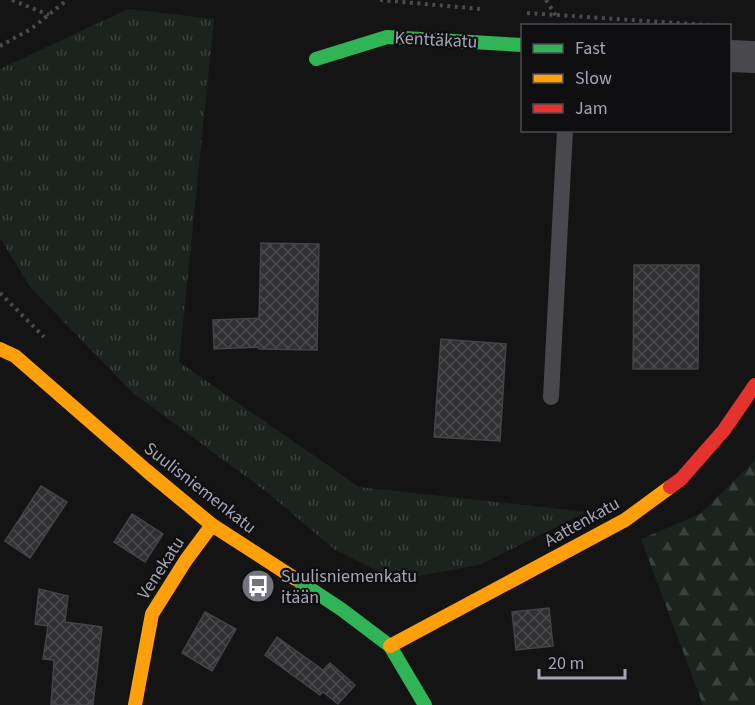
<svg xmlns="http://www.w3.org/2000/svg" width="755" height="705" font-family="'Source Sans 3',sans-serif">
	<defs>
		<pattern id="grass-tufts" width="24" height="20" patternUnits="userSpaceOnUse" patternTransform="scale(1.5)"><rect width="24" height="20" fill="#1c231e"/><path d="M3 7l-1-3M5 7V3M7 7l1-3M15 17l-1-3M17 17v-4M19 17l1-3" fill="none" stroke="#3a403c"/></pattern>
		<pattern id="forest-firs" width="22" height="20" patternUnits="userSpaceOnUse" patternTransform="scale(1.5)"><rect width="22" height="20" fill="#1c231e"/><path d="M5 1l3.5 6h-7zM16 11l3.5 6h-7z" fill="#3a403c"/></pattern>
		<pattern id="building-cross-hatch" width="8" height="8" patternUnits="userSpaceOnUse" patternTransform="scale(1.5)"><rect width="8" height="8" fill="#303032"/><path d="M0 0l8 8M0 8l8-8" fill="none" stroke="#4b4b4d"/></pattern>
	</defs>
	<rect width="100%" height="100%" fill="#141414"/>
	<polygon fill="url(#grass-tufts)" points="128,9 214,19 179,362 359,487 587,512 479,565 396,580 335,550 268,493 133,393 31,288 0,238 0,69"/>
	<polygon fill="url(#forest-firs)" points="755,457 755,705 703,705 641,539 700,514 752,463"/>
	<g fill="url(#building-cross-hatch)" stroke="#434348" stroke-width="1.5">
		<polygon points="261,243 319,244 317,350 259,349 259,347 214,349 213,320 259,318"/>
		<polygon points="634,265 699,265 698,369 633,369"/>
		<polygon points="441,339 506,344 500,441 434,437"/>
		<polygon points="41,486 67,502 30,558 5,541"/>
		<polygon points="132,514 163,534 145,562 114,542"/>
		<polygon points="39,589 68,596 65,622 102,627 93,705 51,705 54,660 43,659 48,626 35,624"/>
		<polygon points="549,608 553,646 516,650 512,612"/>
		<polygon points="205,612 236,629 212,671 182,653"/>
		<polygon points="277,637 323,670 330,663 355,685 338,704 323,692 320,695 265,655"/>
	</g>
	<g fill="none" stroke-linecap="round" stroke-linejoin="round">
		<g stroke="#4a4a4f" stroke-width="4" stroke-dasharray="3 4.5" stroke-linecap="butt">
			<polyline points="12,0 49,15"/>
			<polyline points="380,0 481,9"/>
			<polyline points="546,0 556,16"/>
			<polyline points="527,13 720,26"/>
			<polyline points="0,46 31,29 67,0"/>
			<polyline points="0,293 44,337"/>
		</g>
		<polyline stroke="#48484d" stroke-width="16" points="551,397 565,130"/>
		<polyline stroke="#48484d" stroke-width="32" points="730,56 755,57"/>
		<g stroke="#30b455" stroke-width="14">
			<polyline points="316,59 387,37 522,45"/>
			<polyline points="294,578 341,609 390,646 425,705"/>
		</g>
		<g stroke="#ff9f0a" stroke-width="14">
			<polyline points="0,349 15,356 147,471 212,525 294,578"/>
			<polyline points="390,646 625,520 670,487"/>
			<polyline points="135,705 152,614 186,560 212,525"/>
		</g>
		<polyline stroke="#e5322d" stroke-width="14" points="670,487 681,479 724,430 755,385"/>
	</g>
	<defs>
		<symbol id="bus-disc" viewBox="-11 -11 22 22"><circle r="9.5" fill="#72737d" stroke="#0f0e10"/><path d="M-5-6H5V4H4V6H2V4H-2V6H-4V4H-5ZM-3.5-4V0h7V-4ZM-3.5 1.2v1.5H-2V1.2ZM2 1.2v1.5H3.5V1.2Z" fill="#fff"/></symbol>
	</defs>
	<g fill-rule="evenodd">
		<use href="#bus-disc" x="239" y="567" width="38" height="38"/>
	</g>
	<g text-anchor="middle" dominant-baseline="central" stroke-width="4.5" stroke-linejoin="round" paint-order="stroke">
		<g font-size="18" fill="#a4a6b6" stroke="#0f0e10">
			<text transform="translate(436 40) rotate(3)">Kenttäkatu</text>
			<text transform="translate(200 488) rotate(38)">Suulisniemenkatu</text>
			<text transform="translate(582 522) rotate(-29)">Aattenkatu</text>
			<text transform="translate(161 568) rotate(-57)">Venekatu</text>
		</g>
		<g font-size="18" fill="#a4a6b6" stroke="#0f0e10" text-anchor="start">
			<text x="281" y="576">Suulisniemenkatu<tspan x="281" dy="21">itään</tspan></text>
		</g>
	</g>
	<rect x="521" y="24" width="210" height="108" fill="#0f0e10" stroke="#4b4b52" stroke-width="1.5"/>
	<rect x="533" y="44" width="30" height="9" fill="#30b455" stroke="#4b4b52" stroke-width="1.5"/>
	<text x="575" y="54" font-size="18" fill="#a4a6b6">Fast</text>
	<rect x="533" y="74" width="30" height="9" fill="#ff9f0a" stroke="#4b4b52" stroke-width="1.5"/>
	<text x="575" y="84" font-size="18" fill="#a4a6b6">Slow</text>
	<rect x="533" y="104" width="30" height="9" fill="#e5322d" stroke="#4b4b52" stroke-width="1.5"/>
	<text x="575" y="114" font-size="18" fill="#a4a6b6">Jam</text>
	<path d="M539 669v9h86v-9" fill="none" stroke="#a4a6b6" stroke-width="3"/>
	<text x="548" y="669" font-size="18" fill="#a4a6b6" stroke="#0f0e10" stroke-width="4.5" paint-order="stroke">20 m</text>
</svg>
